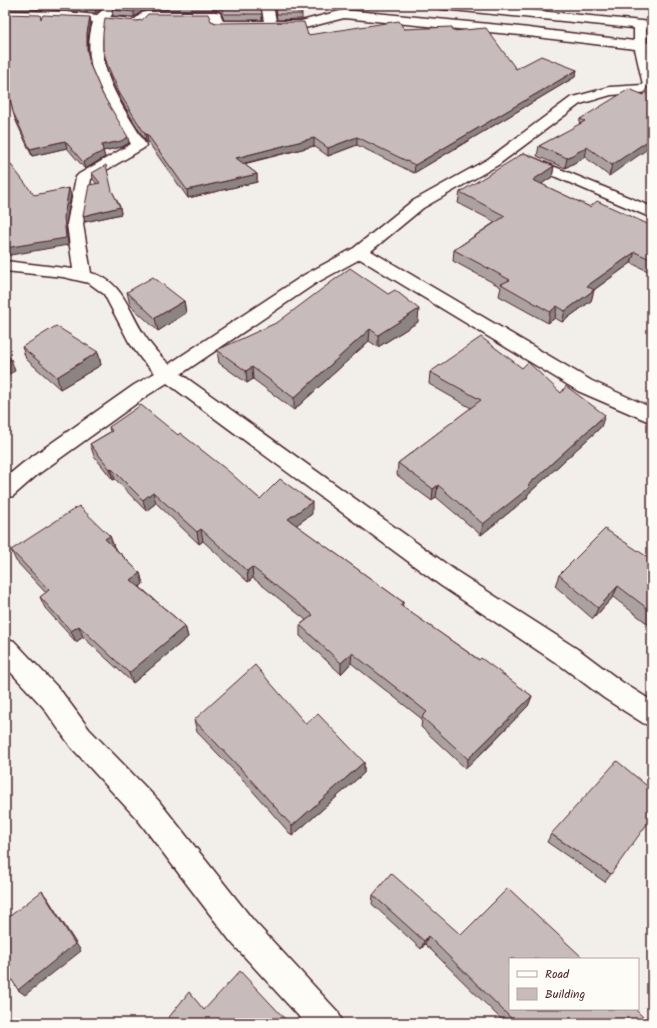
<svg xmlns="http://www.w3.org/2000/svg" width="657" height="1028" font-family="Kalam,sans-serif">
	<rect width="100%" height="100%" fill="#f2efeb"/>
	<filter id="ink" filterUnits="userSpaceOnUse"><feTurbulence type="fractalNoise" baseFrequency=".025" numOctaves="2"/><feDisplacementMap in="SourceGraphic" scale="8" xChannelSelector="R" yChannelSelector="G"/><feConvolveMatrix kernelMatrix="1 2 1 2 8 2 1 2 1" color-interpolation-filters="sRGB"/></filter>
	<g filter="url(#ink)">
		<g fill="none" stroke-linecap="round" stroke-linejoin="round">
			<defs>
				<g id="minor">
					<path d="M 111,5 L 115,6 L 117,9 L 110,17 L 135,19 L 142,13 L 146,12 L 216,12 L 220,13 L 223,21 L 264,21 L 261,5 L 273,5 L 276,21 L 301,21 L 344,10 L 520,27 L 634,41 L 634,25 L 636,22 L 644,22 L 646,25 L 647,43 L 652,43 L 652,51 L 648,50 L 652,67 L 652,92 L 611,95 L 580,104 L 498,165 L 423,208 L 371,251 L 592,381 L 652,408 L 652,423 L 578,391 L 360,259 L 316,283 L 181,374 L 456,571 L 582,652 L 622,682 L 652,701 L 652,727 L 643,723 L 604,698 L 564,668 L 440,585 L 167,383 L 148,395 L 37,475 L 13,496 L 5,498 L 5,478 L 23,463 L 134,385 L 155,373 L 142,360 L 129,342 L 104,294 L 89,283 L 63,277 L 5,271 L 5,261 L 73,269 L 67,224 L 76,177 L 79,174 L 131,144 C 108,106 79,69 93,22 L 65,20 L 5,19 L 5,11 L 65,12 L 97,15 L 107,6 ZM 344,18 L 520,35 L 635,49 L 643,85 L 610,87 L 570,98 L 488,159 L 411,202 L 354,248 L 304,275 L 169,364 C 160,356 152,347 145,336 C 129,313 123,280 91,273 L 83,224 L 91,179 L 144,148 L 146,145 C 124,108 93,69 105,24 L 138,27 L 142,26 L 149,20 L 210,20 L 213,28 L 217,29 L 301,29 Z"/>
					<polygon points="526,155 652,207 652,218 521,162 519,159 521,156"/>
					<polygon points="5,638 14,641 61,691 89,729 158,800 253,920 338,1012 343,1023 305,1023 231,942 138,820 71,747 43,707 5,666"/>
				</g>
				<polygon id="trunk" points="436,5 478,5 652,22 652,30 442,9 438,8"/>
			</defs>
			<use href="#minor" stroke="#4a1f2b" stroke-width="3"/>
			<use href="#trunk" stroke="#4a1f2b" stroke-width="3"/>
			<use href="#minor" fill="#fdfcf7" fill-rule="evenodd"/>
			<use href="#trunk" fill="#fdfcf7" fill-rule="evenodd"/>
		</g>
		<g fill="#aca1a1" stroke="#4a1f2b">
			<polygon points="5,5 38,5 39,10 5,10"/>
			<polygon points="49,5 106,5 96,13 50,10"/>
			<polygon points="116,5 249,5 247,9 262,14 262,20 224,20 221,12 216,10 146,10 141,12 134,17 113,16 112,10"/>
			<polygon points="276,8 302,14 302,19 277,20"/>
			<polygon points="5,14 41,19 91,23 88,39 88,56 90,65 103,95 129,143 122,147 103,151 105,157 85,169 67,148 32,156 15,119 10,100 5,102"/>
			<polygon points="137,21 211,21 216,23 308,35 404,29 453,31 516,69 577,70 575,77 414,173 357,145 328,156 314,146 244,164 257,174 257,182 188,198 148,142 146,142 122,102 108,72 103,49"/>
			<polygon points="644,95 609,176 585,157 565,168 537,156 539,146 579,125 580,119"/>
			<polygon points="554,166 552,177 541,184 590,207 652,226 652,273 631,263 594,290 591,301 562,322 555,318 548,323 499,296 501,287 453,261 454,250 495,222 458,203 460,192"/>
			<polygon points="92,173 112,191 120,207 121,214 85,222 96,183 93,179"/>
			<polygon points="127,292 184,301 186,313 158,331 130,305"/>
			<polygon points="418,322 378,347 369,341 294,410 253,379 247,383 219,363 217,350"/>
			<polygon points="22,347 98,352 101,365 60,389 26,359"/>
			<polygon points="522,368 561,393 601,427 528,494 527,498 481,535 436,497 432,501 397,475 398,463 471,408 429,384 430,372"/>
			<polygon points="109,427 178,435 260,499 312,514 296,525 403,602 402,607 532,696 528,706 466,769 421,727 422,719 351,663 341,674 300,636 300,625 306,620 253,578 248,582 203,541 199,544 156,503 146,511 115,479 113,480 94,456 90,444 110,432"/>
			<polygon points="110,536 114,547 140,573 143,584 140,587 185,626 188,637 133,683 83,637 76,642 45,608 40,597 46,593 16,561 11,550"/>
			<polygon points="652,560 652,627 613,597 593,619 555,586 559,575"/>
			<polygon points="194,720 306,724 364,762 364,773 292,836 243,780 197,732"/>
			<polygon points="551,834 611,874 605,882 547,842"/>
			<polygon points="373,895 461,935 649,1023 505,1023 425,944 421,949 372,904"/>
		</g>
		<g fill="#8c8383" stroke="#4a1f2b">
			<polygon points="99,5 106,5 96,13 95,8"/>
			<polygon points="145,5 146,10 141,12 134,17 134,12 140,6"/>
			<polygon points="246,5 249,5 245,15 245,9"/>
			<polygon points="90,17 91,23 88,39 88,56 87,49 87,33"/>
			<polygon points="577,70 575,77 414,173 415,165"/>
			<polygon points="9,94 11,100 5,102 5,95"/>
			<polygon points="145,134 147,134 148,142 146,142"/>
			<polygon points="128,137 129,143 122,147 103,151 105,157 85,169 83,162 102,145"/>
			<polygon points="357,137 357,145 328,156 328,148"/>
			<polygon points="314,138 314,146 237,165 236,158"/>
			<polygon points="652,138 652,146 609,176 612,165"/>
			<polygon points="65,141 67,148 32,156 30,149"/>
			<polygon points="587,147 585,157 565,168 567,158"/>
			<polygon points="554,166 552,177 531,191 533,180"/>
			<polygon points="257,174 257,182 188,198 187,190"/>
			<polygon points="69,188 71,195 66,224 68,245 5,256 5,248 64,217"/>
			<polygon points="120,207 121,214 85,222 83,216"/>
			<polygon points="635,252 631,263 584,297 587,286"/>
			<polygon points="594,290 591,301 562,322 565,311"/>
			<polygon points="184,301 186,313 158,331 155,318"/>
			<polygon points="557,306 555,318 548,323 550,312"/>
			<polygon points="419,309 418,322 378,347 378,335"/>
			<polygon points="370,329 369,341 294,410 294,398"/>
			<polygon points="98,352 101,365 60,389 57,377"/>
			<polygon points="11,359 15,371 5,376 5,362"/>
			<polygon points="252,367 253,379 247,383 246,371"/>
			<polygon points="605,415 601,427 528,494 527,498 481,535 483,524 528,485"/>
			<polygon points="5,423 8,431 5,432"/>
			<polygon points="111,468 115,479 113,480 110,469"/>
			<polygon points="438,485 436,497 432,501 433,489"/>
			<polygon points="153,492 156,503 146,511 143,500"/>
			<polygon points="312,502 312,514 288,531 288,519"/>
			<polygon points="201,529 203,541 199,544 197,532"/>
			<polygon points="110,536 114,547 109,551 105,539"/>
			<polygon points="252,567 253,578 248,582 247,571"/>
			<polygon points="140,573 143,584 134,591 131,580"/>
			<polygon points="618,586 613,597 593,619 598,608"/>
			<polygon points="403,602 402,613 400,605"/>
			<polygon points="79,626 83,637 76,642 71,631"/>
			<polygon points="185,626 188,637 133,683 129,673"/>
			<polygon points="352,653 351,663 341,674 341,663"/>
			<polygon points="532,696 528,706 466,769 468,759"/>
			<polygon points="364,762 364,773 292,836 292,826"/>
			<polygon points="42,891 48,899 81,951 25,995 18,990"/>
			<polygon points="5,909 11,927 5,921"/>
			<polygon points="428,936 425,944 421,949 424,941"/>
		</g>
		<g fill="#c8bbbb" stroke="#4a1f2b">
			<polygon points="55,5 99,5 95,8"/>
			<polygon points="116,5 145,5 140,6 134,12 112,10"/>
			<polygon points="216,5 246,5 245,9 261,8 262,14 224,14 221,7"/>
			<polygon points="300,6 302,14 277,14 276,8"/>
			<polygon points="5,14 40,15 41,19 43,15 90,17 87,33 87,49 90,65 103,95 128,137 121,141 102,145 103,151 83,162 65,141 30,149 13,112 9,94 5,95"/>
			<polygon points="148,14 208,14 211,21 216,23 304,22 308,35 399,21 404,29 452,27 453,31 486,28 516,69 541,56 577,70 415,165 357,137 328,148 314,138 236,158 257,174 187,190 147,134 145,134 120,94 107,64 103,49 103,33 105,18 137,21 142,20"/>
			<polygon points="647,87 652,88 652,138 612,165 587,147 567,158 539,146 585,121 580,119 629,89 644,95"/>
			<polygon points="524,153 554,166 533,180 590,207 597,201 652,226 652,260 635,252 587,286 594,290 565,311 557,306 550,312 501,284 510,280 454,250 505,216 460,192"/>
			<polygon points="5,157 34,195 69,188 64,217 66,238 5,248"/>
			<polygon points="106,165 112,191 120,207 83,216 89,185 100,183 92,173"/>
			<polygon points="350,268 388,294 395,290 419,309 378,335 370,329 294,398 252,367 246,371 217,350 278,322"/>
			<polygon points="153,277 184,301 155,318 127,292"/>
			<polygon points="56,326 98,352 57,377 22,347"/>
			<polygon points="481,337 522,368 528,362 561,393 566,386 605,415 528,485 530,487 483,524 438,485 433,489 398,463 481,400 430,372"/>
			<polygon points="5,352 11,359 5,362"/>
			<polygon points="141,405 178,435 180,433 227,470 260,499 280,479 312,502 288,519 403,602 400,605 479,660 481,658 532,696 468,759 422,717 427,712 352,653 341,663 300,625 313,615 252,567 247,571 201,529 197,532 153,492 143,500 111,468 110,469 90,444 112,431 109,427"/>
			<polygon points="79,506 110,536 105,539 140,573 131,580 185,626 129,673 79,626 71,631 40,597 49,590 11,550"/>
			<polygon points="605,529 652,560 652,612 618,586 598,608 559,575"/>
			<polygon points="255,665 306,724 318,714 364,762 292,826 241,769 194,720"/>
			<polygon points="617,761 652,790 652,817 611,874 551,834"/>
			<polygon points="391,873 461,935 508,888 584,959 510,959 510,1009 635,1009 649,1023 516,1023 428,936 424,941 373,895"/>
			<polygon points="42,891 75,944 18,990 5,968 5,920"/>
			<polygon points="240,971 286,1020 284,1023 166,1023 166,1021 189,992 204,1010"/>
		</g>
	</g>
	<rect width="657" height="1028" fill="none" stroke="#fdfcf7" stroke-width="20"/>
	<rect x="10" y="10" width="637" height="1008" fill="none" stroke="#4a1f2b" stroke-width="1.5" filter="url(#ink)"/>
	<rect x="509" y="958" width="130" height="52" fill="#fdfcf7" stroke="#b5a4a5"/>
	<rect x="517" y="971" width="20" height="6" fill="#fdfcf7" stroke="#b5a4a5"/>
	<text x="545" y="978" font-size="12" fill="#4a1f2b">Road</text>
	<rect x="517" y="988" width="20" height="12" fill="#c8bbbb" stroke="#b5a4a5"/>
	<text x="545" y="998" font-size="12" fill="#4a1f2b">Building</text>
</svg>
